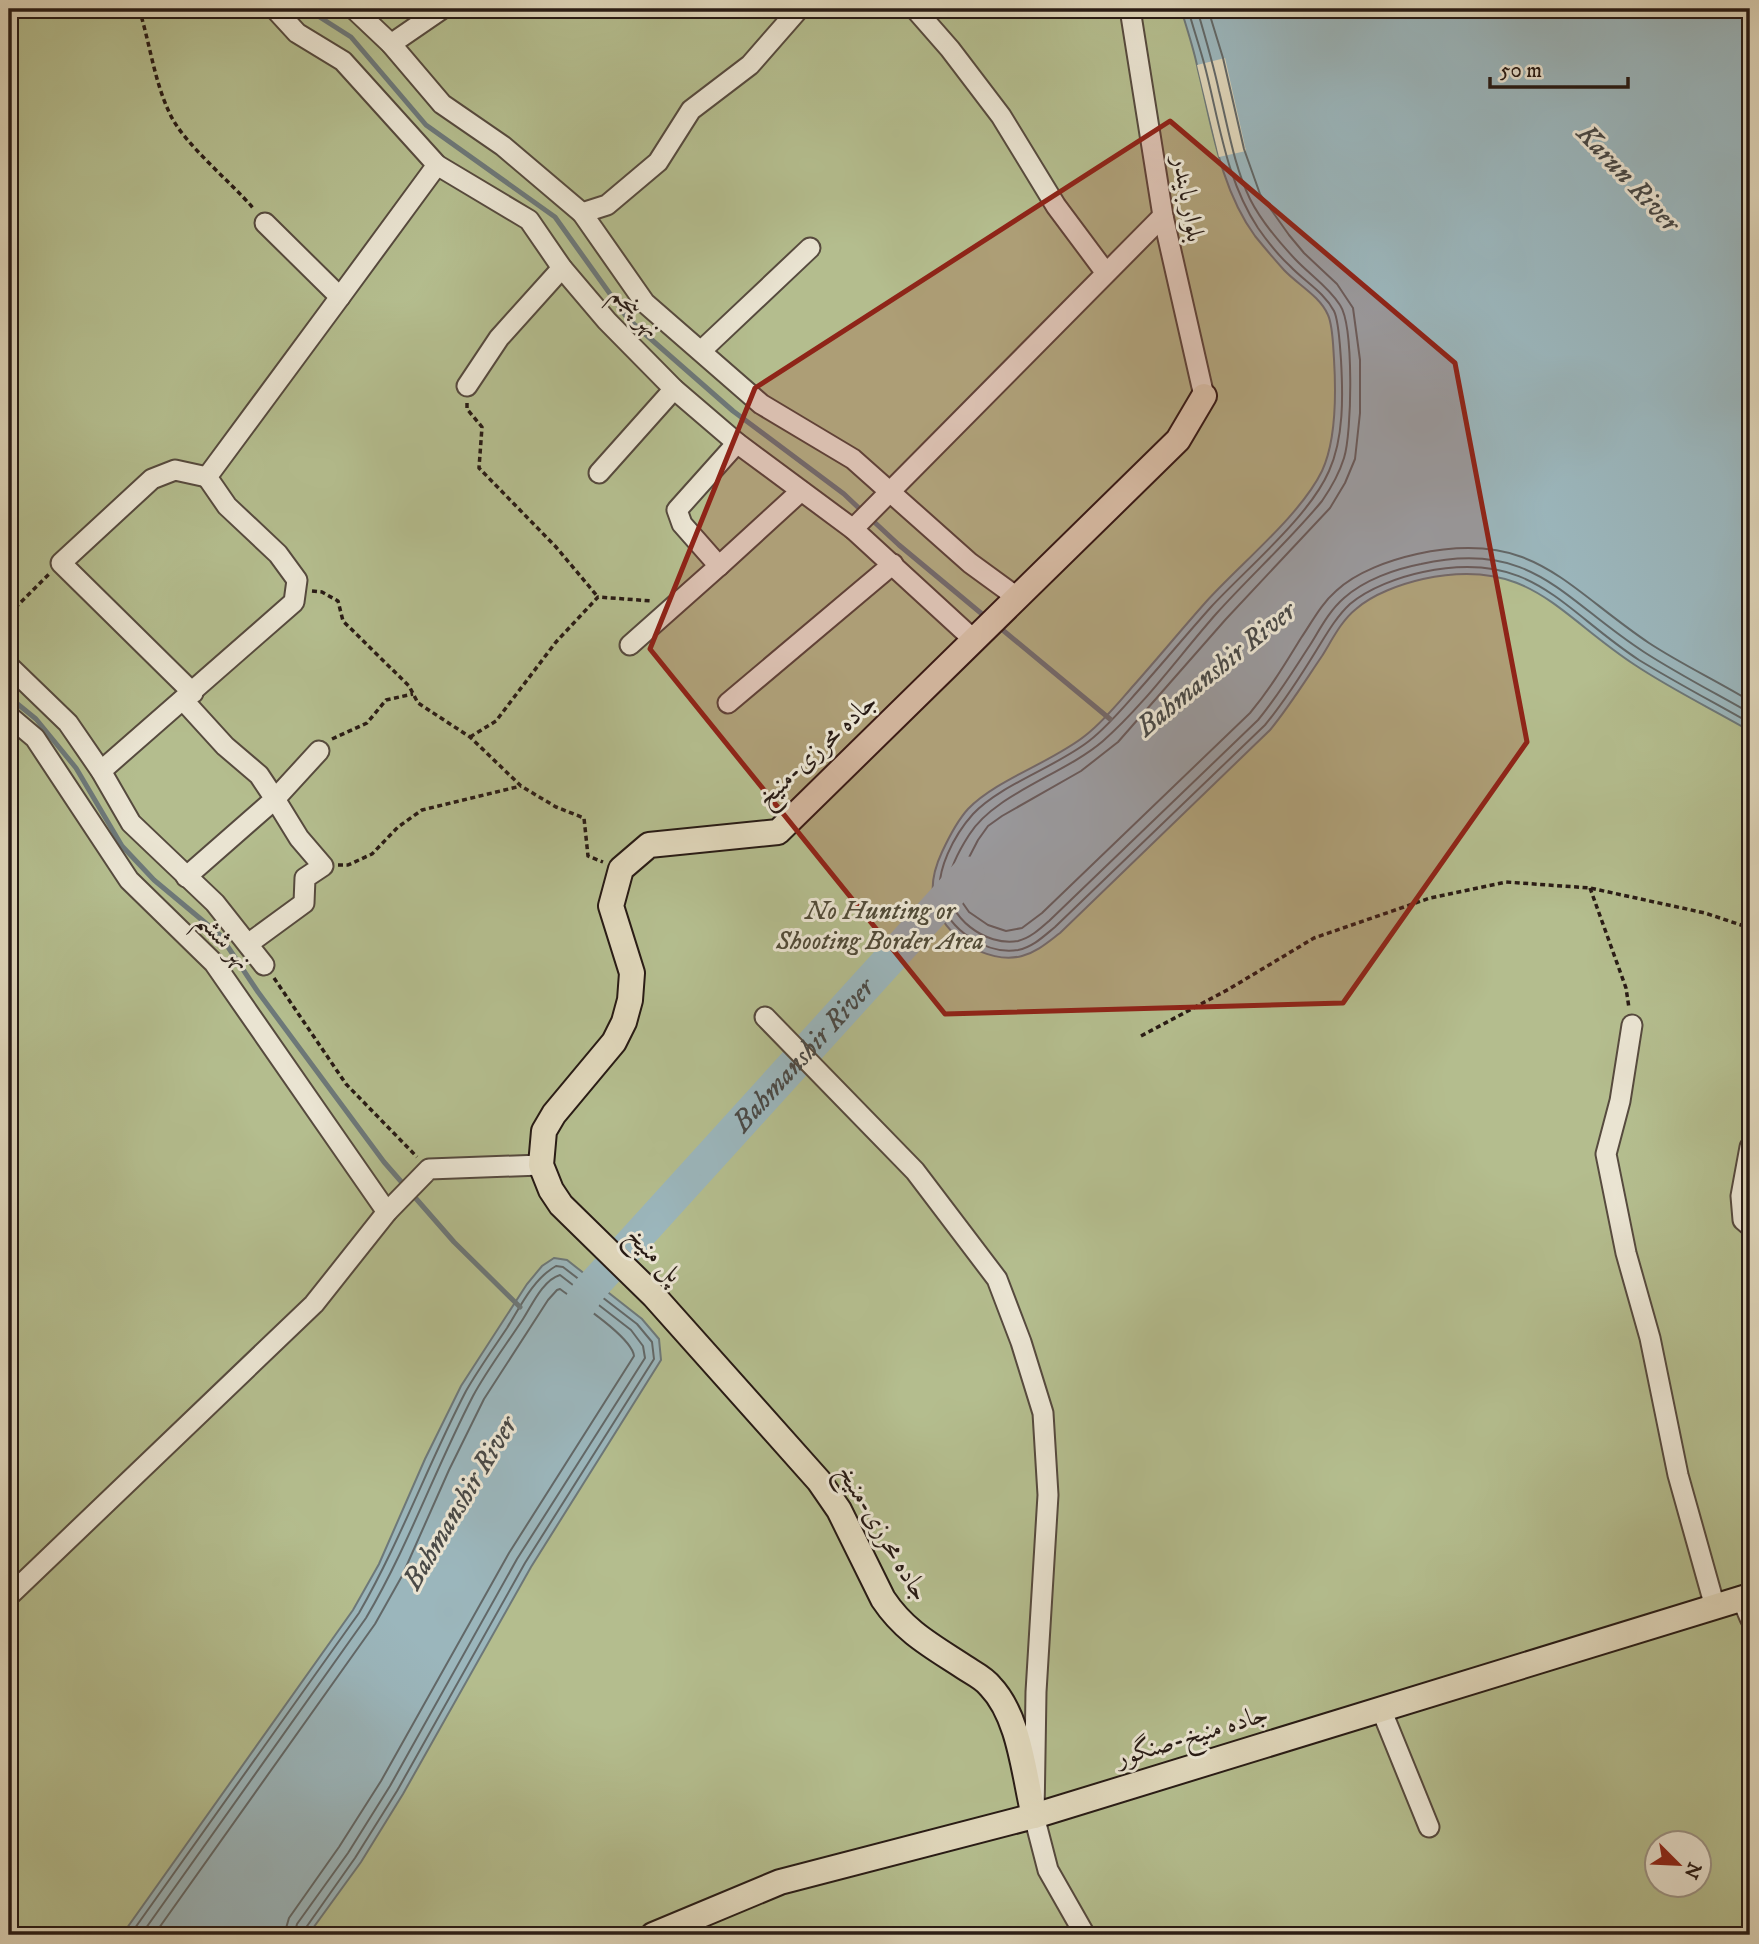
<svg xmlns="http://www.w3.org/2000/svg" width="1759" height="1944" font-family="'IM FELL DW Pica',Amiri,serif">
	<rect width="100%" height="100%" fill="#dfd6ba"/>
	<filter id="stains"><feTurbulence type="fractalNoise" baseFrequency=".00286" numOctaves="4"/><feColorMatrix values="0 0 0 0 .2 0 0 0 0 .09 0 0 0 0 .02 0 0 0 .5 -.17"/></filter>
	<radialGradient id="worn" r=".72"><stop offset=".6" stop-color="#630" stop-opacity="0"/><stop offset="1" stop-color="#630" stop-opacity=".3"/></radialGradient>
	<path fill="#b4bd8e" stroke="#6e6c52" stroke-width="2" fill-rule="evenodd" d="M 9,9 L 1750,9 L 1750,1935 L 9,1935 ZM 1658,1842 L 1700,1842 L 1700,1884 L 1658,1884 Z"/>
	<g fill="#9bb6bc" stroke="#6d7879" stroke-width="2">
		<path d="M 1181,9 L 1750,9 L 1750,731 C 1712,709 1671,689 1635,665 C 1557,614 1529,556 1423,579 C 1401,584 1373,594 1356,609 C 1341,621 1332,640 1322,656 C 1305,681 1289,707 1270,730 L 1060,933 C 1048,942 1037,952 1022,956 C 987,965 943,936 934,901 C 930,884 935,867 942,852 C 949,837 957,821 968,809 C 997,779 1053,762 1086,735 C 1104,721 1119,702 1134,685 C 1158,658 1181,630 1205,603 C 1239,565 1300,516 1322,471 C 1336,441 1336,392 1334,359 C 1333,346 1333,326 1328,315 C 1320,296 1297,284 1284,270 C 1274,259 1264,247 1255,236 C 1220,188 1212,126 1198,70 C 1194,49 1187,29 1181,9 Z"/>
		<polygon points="554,1258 567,1260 642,1319 659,1339 661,1360 531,1567 403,1794 361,1862 308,1935 122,1935 353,1610 379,1564 425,1459 461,1386 527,1284 542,1266"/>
	</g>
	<polygon fill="#dfd6ba" points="1225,58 1246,151 1219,157 1197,65"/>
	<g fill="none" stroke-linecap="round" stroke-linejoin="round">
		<g stroke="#626868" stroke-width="2">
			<path d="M 1188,9 C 1193,27 1199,45 1204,63 C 1219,119 1225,178 1258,228 C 1267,241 1278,255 1290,266 C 1304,281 1324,292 1334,311 C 1339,321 1340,348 1341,360 C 1343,395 1344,438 1329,471 C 1309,517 1246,569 1211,607 C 1186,635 1162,664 1137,692 C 1122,709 1107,727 1089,741 C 1056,767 1000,785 973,814 C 955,834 934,872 941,899 C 948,930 987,955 1018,950 C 1033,947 1044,936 1055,927 L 1265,725 C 1284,702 1300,677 1316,651 C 1326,635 1336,617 1350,604 C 1369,588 1399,577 1423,572 C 1532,549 1560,608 1639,660 C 1675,682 1713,702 1750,723"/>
			<path d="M 1197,9 C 1205,36 1213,63 1219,91 C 1228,127 1234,166 1250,199 C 1261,221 1279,242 1295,259 C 1310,275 1328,286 1340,305 C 1354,326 1352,433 1344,458 C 1339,474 1331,488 1322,501 C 1289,541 1251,575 1216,614 C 1179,656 1145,704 1103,741 C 1065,774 994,794 969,835 C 960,849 950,867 948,884 C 946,917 986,947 1018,941 C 1030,938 1040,929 1049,921 L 1258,720 C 1278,696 1293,671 1310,645 C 1320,629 1329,611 1344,598 C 1364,580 1395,569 1421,564 C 1533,539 1562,599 1644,652 C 1678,674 1715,693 1750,713"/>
			<path d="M 1208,9 L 1223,58 L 1244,149 L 1260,194 L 1289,235 L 1304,253 L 1337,284 L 1353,308 L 1360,360 L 1360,413 L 1355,459 L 1345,483 L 1330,508 L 1226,619 L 1118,742 L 1081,771 L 1002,816 L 988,826 L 978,840 L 962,871 L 959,884 L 962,902 L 969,912 L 988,925 L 1006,931 L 1022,928 L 1042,913 L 1250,713 C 1270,689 1285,664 1301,638 C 1312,622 1321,604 1336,591 C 1356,572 1390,560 1417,554 C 1533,529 1563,585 1649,643 C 1681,664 1717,681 1750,701"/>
			<path d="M 130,1935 L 359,1613 C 400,1542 428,1464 466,1391 C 478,1370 493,1349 507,1328 C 520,1307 533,1279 556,1266 L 563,1267 L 637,1324 L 652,1342 L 654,1359 L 525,1563 L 397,1791 L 355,1858 L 305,1929 L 303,1935"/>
			<path d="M 141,1935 L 366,1618 C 408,1547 435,1469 473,1396 C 487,1370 506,1345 523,1319 C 532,1305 543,1280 560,1275 L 631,1330 L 643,1346 L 645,1358 L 517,1559 L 390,1786 L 348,1853 L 297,1924 L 294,1935"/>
			<path d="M 154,1935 L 375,1624 L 402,1576 L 449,1470 L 484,1399 L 548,1300 L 557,1290 L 560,1289 C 576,1301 632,1337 634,1356 L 509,1553 L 381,1781 L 339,1847 L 289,1918 L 284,1935"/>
		</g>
		<g stroke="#6d7879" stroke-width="5">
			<polyline points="307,9 351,37 426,125 555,217 628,319 733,411 844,494 863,512"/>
			<polyline points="871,519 899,545 988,619"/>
			<polyline points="999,627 1110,719"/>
			<polyline points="9,697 36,719 76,768 122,846 154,880 220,935 258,992 384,1162 454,1242 520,1307"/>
		</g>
		<path stroke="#9bb6bc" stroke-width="33" id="s1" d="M 571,1319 L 589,1290 L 968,873"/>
		<defs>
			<g id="minor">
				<polyline points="275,9 297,33 343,61 437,165 529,220 562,268 607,321 674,389 737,443 853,529 974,640"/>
				<polyline points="354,9 391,44 442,104 503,146 582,213 645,303 761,404 853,459 970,563 1018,598"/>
				<polyline points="915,9 950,49 1001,116 1056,206 1106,273"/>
				<polyline points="1130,9 1163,216 1204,396"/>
				<polyline points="391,44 442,9"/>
				<polyline points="582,213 607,205 658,162 691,110 750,65 799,9"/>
				<polyline points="265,223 340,297 437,165"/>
				<polyline points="701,351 810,248"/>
				<polyline points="467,386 499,338 562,268"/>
				<polyline points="737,443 677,510 682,524 719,566 801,491"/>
				<polyline points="599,473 674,389"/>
				<polyline points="853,529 1163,216"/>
				<polyline points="630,645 719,566"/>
				<polyline points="9,666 68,723 101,771 131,823 215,903 264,965"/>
				<polyline points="193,693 61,563 152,479 175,470 207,477"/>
				<polyline points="184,701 225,746 259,775 275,799 186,877"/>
				<polyline points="728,703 893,564"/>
				<polyline points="9,716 35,738 129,880 214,963 387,1212"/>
				<polyline points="101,771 294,602 297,580 278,554 227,506 207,477 340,297"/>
				<polyline points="248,944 304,903 305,878 323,866 299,838 275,799 319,751"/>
				<polyline points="765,1017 915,1171 997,1279 1021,1342 1043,1413 1048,1495 1036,1692 1034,1816 1048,1870 1085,1935"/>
				<polyline points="1632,1025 1620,1101 1606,1154 1626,1253 1650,1338 1678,1475 1715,1607"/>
				<polyline points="1750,1147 1741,1196 1743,1220 1750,1226"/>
				<polyline points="9,1596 314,1304 387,1212 429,1169 541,1165"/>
				<polyline points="1742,1599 1750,1618"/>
				<polyline points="1381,1709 1429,1827"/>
			</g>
			<g id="major">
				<path d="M 1034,1816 C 1024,1775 1020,1717 990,1686 C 984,1678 973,1673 964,1667 C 932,1646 905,1632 883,1599 L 839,1510 L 819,1481 L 654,1296 L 561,1205 L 551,1190 L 541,1165 L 544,1131 L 554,1114 L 614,1042 L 624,1022 L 630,1000 L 632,973 L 611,906 L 621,869 L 649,845 L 778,832 L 1178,440 L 1204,396"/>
				<polyline points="653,1935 780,1882 1034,1816 1750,1596"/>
			</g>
		</defs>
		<use href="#minor" stroke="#564a3e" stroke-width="23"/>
		<use href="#major" stroke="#281b15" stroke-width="28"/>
		<g stroke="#281b15" stroke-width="3.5" stroke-dasharray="5 3.5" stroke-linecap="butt">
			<path d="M 139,9 C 150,43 154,81 170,114 C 183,143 231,182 253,208"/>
			<polyline points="467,403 467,409 482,427 479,468 556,547 598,597"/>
			<polyline points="312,591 322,592 338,601 343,621 409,686 418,703 470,737 521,786 556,807 584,818 588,856 603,862"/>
			<polyline points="9,614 49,574"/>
			<polyline points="470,737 496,721 556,642 598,597 653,601"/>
			<polyline points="332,739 367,723 386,700 413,694"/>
			<polyline points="338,865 348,865 372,854 398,827 422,810 521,786"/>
			<polyline points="1590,888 1626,988 1629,1008"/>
			<polyline points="274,978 346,1084 417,1157"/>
			<polyline points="1141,1036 1229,989 1314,938 1430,898 1506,882 1590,888 1705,913 1750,928"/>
		</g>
		<use href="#minor" stroke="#eae4d2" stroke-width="19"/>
		<use href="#major" stroke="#dfd6ba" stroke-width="24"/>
	</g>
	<path fill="#8f2418" fill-opacity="0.2" stroke="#8f2418" stroke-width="5" stroke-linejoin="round" d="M 1170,121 L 1455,363 L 1527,742 L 1343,1003 L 945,1014 L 650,649 L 755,388 Z"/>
	<g text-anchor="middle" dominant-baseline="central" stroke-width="6" stroke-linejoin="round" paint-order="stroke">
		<g font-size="26" fill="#281b15" stroke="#eae4d2">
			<text transform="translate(1188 199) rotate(80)">بلوار بایندر</text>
			<text transform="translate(636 312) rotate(47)">نهر پنجم</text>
			<text transform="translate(817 750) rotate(-43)">جاده محرزی-منیخ</text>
			<text transform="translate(224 941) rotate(48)">نهر ششم</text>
			<text transform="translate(654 1255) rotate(45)">پل منیخ</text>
			<text transform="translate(883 1533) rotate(59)">جاده محرزی-منیخ</text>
			<text transform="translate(1192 1736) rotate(-17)">جاده منیخ-صنگور</text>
		</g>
		<g font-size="26" font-style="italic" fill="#524c39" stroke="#eae4d2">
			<text x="880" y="911">No Hunting or<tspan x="880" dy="30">Shooting Border Area</tspan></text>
		</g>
		<g font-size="28" font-style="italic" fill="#4a4a47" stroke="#eae4d2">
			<text transform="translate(1628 178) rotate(47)">Karun River</text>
			<text transform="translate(1216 669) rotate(-39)">Bahmanshir River</text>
			<text stroke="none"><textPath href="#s1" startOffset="352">Bahmanshir River</textPath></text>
			<text transform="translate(460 1503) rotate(-59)">Bahmanshir River</text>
		</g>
	</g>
	<rect width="1759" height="1944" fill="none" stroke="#dfd6ba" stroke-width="35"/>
	<rect x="10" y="10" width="1738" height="1923" fill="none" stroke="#281b15" stroke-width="3.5"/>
	<rect x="18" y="18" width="1724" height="1909" fill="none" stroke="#281b15" stroke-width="2"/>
	<g transform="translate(1678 1864) rotate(114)"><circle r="33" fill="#eae4d2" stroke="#9c9486" stroke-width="2"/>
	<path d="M0-5L12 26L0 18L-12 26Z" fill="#8f2418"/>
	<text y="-10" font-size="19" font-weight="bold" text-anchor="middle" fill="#281b15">N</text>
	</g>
	<path d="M1490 77v10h138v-10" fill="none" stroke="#281b15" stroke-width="3.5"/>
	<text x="1500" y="77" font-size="21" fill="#281b15" stroke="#eae4d2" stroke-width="5" paint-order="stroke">50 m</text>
	<rect width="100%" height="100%" filter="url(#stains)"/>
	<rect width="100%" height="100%" fill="url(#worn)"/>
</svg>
